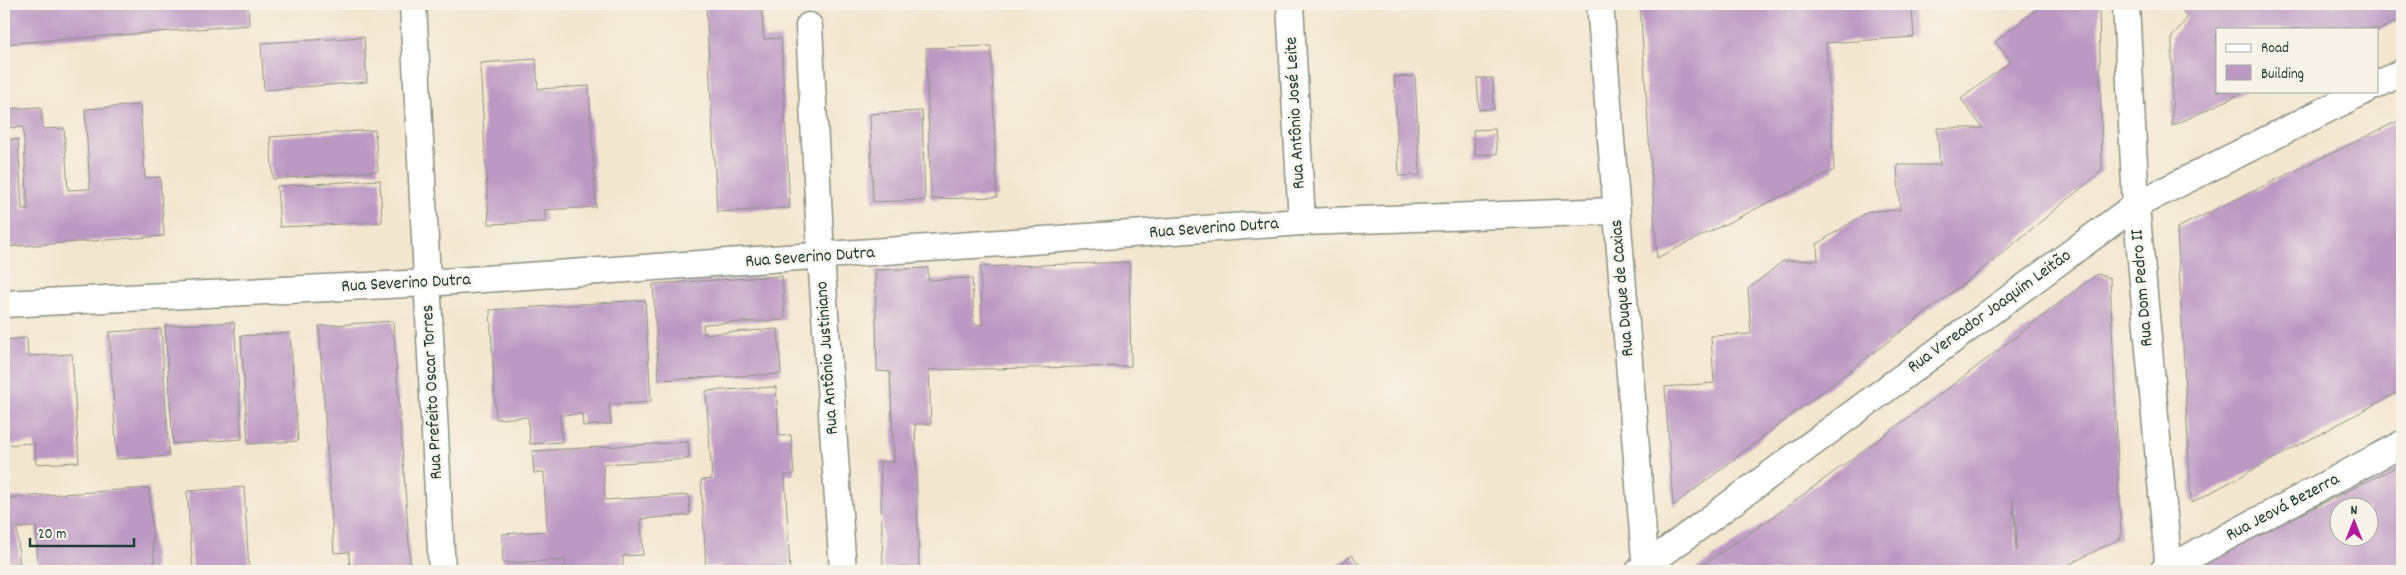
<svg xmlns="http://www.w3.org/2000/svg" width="2406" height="575" font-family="Dekko,sans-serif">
	<rect width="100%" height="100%" fill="#f7f3e8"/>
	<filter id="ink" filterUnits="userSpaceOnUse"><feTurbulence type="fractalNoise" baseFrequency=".02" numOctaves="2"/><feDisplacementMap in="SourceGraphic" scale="10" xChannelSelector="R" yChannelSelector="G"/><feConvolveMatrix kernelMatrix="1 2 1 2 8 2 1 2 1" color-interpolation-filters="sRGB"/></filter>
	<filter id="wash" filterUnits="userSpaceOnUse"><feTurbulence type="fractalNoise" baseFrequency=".0096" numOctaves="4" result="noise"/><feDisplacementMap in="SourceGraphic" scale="20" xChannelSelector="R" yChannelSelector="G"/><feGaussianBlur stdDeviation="1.12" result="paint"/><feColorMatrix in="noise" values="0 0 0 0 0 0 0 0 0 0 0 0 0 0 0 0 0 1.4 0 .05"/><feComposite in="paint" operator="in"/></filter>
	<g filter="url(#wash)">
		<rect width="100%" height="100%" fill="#f3e6cf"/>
		<g id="blocks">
			<g fill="#bc99c3" fill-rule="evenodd">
				<polygon points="4,4 248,4 249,25 4,44"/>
				<polygon points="706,4 761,4 764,39 781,38 790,208 717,212"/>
				<polygon points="1640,4 1974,4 1975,5 1912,10 1914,37 1826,43 1834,170 1657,258"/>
				<polygon points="2043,4 2099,4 2102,171 1988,265 1673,506 1665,387 1714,383 1711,336 1751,334 1748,289 1783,261 1818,260 1817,244 1869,211 1900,210 1897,165 1940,165 1937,128 1983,128 1961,99 2011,61 1995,42"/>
				<polygon points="2179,4 2402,4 2402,19 2377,31 2377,29 2217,29 2217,91 2247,91 2172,126 2172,37 2187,18"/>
				<polygon points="364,37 367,82 264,90 261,43"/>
				<polygon points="991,46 997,197 931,199 926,48"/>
				<polygon points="536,59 538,89 589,86 596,207 544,210 546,222 489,224 480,63"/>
				<polygon points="1415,76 1420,175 1399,176 1394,77"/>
				<polygon points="1477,78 1493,78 1494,109 1479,110"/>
				<polygon points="140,105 145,178 160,177 164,236 4,247 4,140 18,139 22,209 28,209 23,127 4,128 4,109 41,107 43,129 64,128 68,190 90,189 85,109"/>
				<polygon points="922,111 925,200 873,202 870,114"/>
				<polygon points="2402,119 2402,390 2191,503 2177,228"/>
				<polygon points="1495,129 1497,154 1475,155 1473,130"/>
				<polygon points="375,130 378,171 273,179 270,137"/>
				<polygon points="380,180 382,222 280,227 277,186"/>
				<polygon points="1129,262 1131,366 929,370 931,424 915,424 919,568 883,568 880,461 894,462 890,372 877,371 875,270 928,268 928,280 972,278 974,324 982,325 980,267"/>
				<path d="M 2097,274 L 2110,278 L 2121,538 L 2056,571 L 1693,571 L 1770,519 L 1962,378 ZM 2013,499 L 2016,525 L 2017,550 L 2016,550 Z"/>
				<polygon points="782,276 785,320 703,324 704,334 778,329 781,374 659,380 653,284"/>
				<polygon points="645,300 651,402 609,405 611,424 583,426 582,414 560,415 562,442 530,444 528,417 496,419 490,310"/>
				<polygon points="393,321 411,571 350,571 349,552 334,553 319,326"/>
				<polygon points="234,322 242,439 173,444 165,326"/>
				<polygon points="161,329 169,456 117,459 109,332"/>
				<polygon points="290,333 298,441 248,444 241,336"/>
				<polygon points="27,338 28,356 72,354 79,462 36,464 34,443 4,445 4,340"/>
				<polygon points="776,387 779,436 791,435 794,475 785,475 790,571 720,571 720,566 706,567 701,480 712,479 706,391"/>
				<polygon points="688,442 689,459 603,464 605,500 689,495 690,515 641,519 643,555 623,556 623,571 520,571 566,567 565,560 503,563 502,534 547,531 544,472 534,473 532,451"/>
				<path d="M 2402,464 L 2402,571 L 2196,571 L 2196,566 ZM 2338,508 L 2368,508 L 2368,538 L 2338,538 Z"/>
				<polygon points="244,487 249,571 193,571 187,491"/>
				<polygon points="149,488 155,571 38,571 36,527 17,528 20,571 4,571 4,498"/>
				<polygon points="1352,555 1364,571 1330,571"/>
			</g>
		</g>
	</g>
	<g filter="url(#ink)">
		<use href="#blocks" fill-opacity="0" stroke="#899282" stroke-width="1"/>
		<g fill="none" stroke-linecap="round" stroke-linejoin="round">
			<defs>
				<g id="minor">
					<polyline points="413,4 442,571"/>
					<polyline points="1290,4 1302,222"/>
					<polyline points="1600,4 1646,571"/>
					<polyline points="2126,4 2136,205 2169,571"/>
					<polyline points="809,26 821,257 843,571"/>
					<polyline points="2377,85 2402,72"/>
					<polyline points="4,304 427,283 1302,222 1616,211"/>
					<polyline points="1639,571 2136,205 2364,91"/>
					<polyline points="2163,571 2402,444"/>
				</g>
			</defs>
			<use href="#minor" stroke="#899282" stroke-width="29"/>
			<use href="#minor" stroke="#fff" stroke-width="26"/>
		</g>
	</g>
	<g text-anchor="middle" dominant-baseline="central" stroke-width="4" stroke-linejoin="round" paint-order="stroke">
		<g font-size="18" fill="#1f3d34" stroke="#f7f3e8">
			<text transform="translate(1296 113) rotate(-93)">Rua Antônio José Leite</text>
			<text transform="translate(1214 229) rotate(-4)">Rua Severino Dutra</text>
			<text transform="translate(810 258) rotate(-4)">Rua Severino Dutra</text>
			<text transform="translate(406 284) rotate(-3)">Rua Severino Dutra</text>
			<text transform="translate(1623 288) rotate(-95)">Rua Duque de Caxias</text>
			<text transform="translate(2143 288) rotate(-95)">Rua Dom Pedro II</text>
			<text transform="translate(1990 312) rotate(-36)">Rua Vereador Joaquim Leitão</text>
			<text transform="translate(828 358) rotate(-94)">Rua Antônio Justiniano</text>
			<text transform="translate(433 392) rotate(-93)">Rua Prefeito Oscar Torres</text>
			<text transform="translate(2283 508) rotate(-28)">Rua Jeová Bezerra</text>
		</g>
	</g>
	<rect width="2406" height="575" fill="none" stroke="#f7f3e8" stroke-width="20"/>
	<rect x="2216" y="28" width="162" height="65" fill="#f7f3e8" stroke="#a1aaa0"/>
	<rect x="2226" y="44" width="25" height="8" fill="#ffffff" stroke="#a1aaa0"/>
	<text x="2261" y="52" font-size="15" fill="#1f3d34">Road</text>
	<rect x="2226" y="65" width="25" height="15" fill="#bc99c3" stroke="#a1aaa0"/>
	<text x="2261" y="78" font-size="15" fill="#1f3d34">Building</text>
	<g transform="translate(2354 522)"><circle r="24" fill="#f7f3e8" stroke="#a1aaa0"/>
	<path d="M0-4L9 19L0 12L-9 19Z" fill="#b5179e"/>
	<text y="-8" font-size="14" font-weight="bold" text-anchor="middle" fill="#1f3d34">N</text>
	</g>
	<path d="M30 538v8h104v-8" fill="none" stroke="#1f3d34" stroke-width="2.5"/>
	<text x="38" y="538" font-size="15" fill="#1f3d34" stroke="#f7f3e8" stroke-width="4" paint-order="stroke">20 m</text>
</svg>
